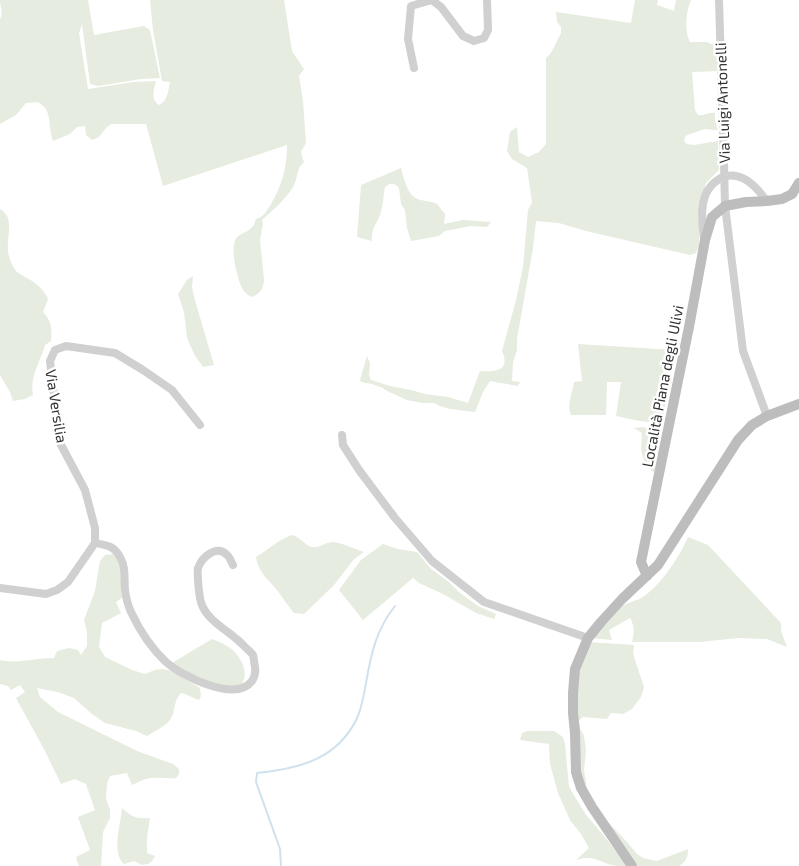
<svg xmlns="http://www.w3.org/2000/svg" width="799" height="866" font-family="'Exo 2',sans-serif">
	<rect width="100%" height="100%" fill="#fff"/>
	<g fill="#e6ecdf">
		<path d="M 0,0 L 88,0 L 94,35 L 144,26 L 150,30 L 160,78 L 141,79 L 98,86 L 90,84 L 82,24 L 79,33 L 88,89 L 134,82 L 156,81 C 154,90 150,99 159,105 C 168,100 168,92 170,82 L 162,81 L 153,30 L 150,0 L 284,0 L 292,51 L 304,69 L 299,76 L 303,101 L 306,143 L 301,152 L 302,157 L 304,162 C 296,168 298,179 293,187 C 285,200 273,210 262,220 L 263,224 L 260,240 L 264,279 C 264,288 260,294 251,297 C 247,294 244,292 242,288 C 237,278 229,246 237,237 C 241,233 249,232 253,226 C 255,224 255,221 256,219 C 263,218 266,211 270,206 C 282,186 287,167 287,145 L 163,186 L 146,124 L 111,124 L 106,128 L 99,137 L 92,140 L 86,135 L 85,126 L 77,127 L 70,134 L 53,141 C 49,132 51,115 45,108 C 45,107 39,103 38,102 L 26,103 L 16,115 L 0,124 L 0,19 C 4,13 0,7 0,0 Z"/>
		<path d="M 635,0 L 658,0 L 657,5 L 674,11 L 676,0 L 691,0 C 686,12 684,31 690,42 L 707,42 L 718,47 L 719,71 L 692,72 L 695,110 L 698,115 C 704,116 709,112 715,113 L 715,121 L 718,130 L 714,130 L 705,129 L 687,135 L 685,137 L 684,141 L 687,144 L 694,145 L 718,141 L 719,170 L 706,183 L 700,204 L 700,227 L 699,246 L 696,253 L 690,255 L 586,231 L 559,223 L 536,221 L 533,248 L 517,339 L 517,350 L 513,362 L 512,381 L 520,382 L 518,386 L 490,381 L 483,392 L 475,412 L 450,409 L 440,406 L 434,403 L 423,403 L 407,400 L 387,391 L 383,388 L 372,384 L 361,382 L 360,380 L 367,356 L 370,363 L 369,375 L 371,380 L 390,386 L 411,390 L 425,394 L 448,397 L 468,403 L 480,371 C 495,372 511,371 502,351 L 516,300 L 523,267 L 528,210 L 532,202 L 527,168 L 512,159 L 507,151 L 510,132 L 517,127 L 519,152 L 528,157 L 539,152 L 546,144 L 546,58 L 551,53 L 561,33 L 561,27 L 557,22 L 556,12 L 631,23 Z"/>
		<path d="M 401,168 C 403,176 407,192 414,197 C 420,202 430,200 437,204 C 440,207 442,211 445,214 L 444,224 L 463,220 L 491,222 L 487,227 L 471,226 L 445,231 L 439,236 L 411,241 L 407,228 L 405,210 L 401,204 L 399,188 L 396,185 L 393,184 L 389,184 L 385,187 C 383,195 384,203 381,211 C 378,224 371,226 372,241 L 357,237 L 361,185 Z"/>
		<path d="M 0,209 C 17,218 4,241 9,256 C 10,261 13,267 16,271 C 18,273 22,275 25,277 C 35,282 43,288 48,299 L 43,312 C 52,322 52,328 51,341 L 45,345 C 41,361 29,377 33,395 L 25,399 L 13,401 L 10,392 L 0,375 Z"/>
		<polygon points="193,276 192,287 194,297 214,365 203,367 194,354 187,338 184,312 178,294 187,280"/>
		<path d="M 578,344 L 674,350 L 674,359 L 659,377 L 669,375 L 670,377 L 663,418 L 661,421 C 647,424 631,419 616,416 L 621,382 L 607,382 L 606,415 L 571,415 C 566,405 573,392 574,382 L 582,381 Z"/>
		<polygon points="643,427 659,433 660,437 654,473 645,464 641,450 642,433 634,428"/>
		<path d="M 292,535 C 301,537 306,547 313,547 C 320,548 326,542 333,542 C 342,543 355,549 364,552 L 354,559 L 334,585 L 304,614 L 294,613 C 288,606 283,598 277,590 C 268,579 258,572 256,557 C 268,550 279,539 292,535 Z"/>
		<path d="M 688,537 L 708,545 L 781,623 L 781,631 L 787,647 L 767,639 L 738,638 L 700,642 L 632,642 C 634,633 635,626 630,618 L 609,630 L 612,640 L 591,638 L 622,606 C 628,602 637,601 643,597 C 661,585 680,556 688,537 Z"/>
		<polygon points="383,544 398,549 417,552 431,569 449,582 460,593 478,606 496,614 494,619 476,613 443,594 419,583 413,578 363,620 339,590 361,560"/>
		<path d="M 114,554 L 121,563 L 122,598 L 116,602 L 121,613 L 102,623 L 99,647 L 105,657 L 132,670 L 145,674 L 155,670 L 162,669 L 172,671 L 200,688 L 201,696 L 199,700 C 192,698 188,694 181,693 C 173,701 176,711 170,720 C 165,727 154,731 147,736 L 136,731 L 105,723 L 92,714 L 74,698 L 58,692 L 37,688 L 40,697 L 58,712 L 137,751 L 173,764 L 179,769 L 179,774 L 176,778 C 167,779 160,777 151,778 C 144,779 138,782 132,785 L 127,773 L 110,776 L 107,784 L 106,799 L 110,810 L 110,818 L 103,832 L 101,866 L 79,866 L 76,857 L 90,850 L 78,817 L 95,810 L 86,784 L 75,779 L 61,784 L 45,751 L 16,698 L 25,692 L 20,685 L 11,690 L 8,686 L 0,684 L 0,660 C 19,664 34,658 54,658 L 57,651 L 69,648 L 78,650 L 81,655 L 87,646 L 87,632 L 84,620 L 95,591 L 100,561 L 105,555 Z"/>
		<path d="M 212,639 C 217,641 223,643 227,646 C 239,653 250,671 242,684 L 233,689 L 203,681 L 172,663 Z"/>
		<polygon points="588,642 634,645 633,654 644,687 641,697 632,709 623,714 611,713 607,719 583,717 579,720 580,728 584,736 586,750 584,770 588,795 582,788 573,693"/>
		<path d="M 527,731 L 554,731 L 563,737 L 565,744 L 569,787 L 586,815 L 604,836 L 627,866 C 621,866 615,866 611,865 C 597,860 591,855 576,860 L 589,848 L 581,834 L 570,820 L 558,793 L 550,764 L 549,744 L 520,740 L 522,733 Z"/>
		<path d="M 122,808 C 132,817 136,819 150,818 L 147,837 L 147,853 L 155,856 L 152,861 L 148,864 L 142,865 L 134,861 L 124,864 C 111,853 121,823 122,808 Z"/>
		<path d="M 604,818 L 627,842 L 637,854 L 643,858 L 657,861 L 688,849 C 688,857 686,862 679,866 L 635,866 Z"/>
	</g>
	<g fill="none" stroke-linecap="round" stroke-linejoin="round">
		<path stroke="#cfe2ee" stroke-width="2" d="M 281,866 L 280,849 L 256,782 L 257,773 C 299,769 339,759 358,716 C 362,706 364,694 366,683 C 371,654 376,630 395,606"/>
		<g stroke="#d0d0d0" stroke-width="8">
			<polyline points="719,0 724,162 725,206 743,351 767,416"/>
			<polyline points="414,68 408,39 411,6 432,0 441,7 463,36 474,41 484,38 488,30 487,0"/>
			<path d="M 704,238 C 702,222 699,199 711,186 C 714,182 719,179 724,176 C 728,176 732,175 736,176 C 749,178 759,191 767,201"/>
			<polyline points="342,435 343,445 359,470 395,518 432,561 484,602 588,638"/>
			<path d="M 95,543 C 107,545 114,546 120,557 C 126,567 124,578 125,590 C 126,597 128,606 131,612 C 139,629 152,649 166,662 C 182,676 235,703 252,681 C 255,676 256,672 255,667 C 254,663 254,658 253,655 C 251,652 247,649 245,647 C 232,632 209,623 202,605 C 199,599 197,574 198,568 C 202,557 217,544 227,555 C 230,557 231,562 233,565"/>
			<polyline points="0,588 46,594 57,590 68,582 95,543 95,528 85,490 60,443 50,361 55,350 66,346 115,353 143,370 172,390 200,425"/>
		</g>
		<g stroke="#bdbdbd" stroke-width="10">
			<polyline points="647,576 641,562 689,327 705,240 712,217 725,206 746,202 767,201 782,199 792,194 799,183"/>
			<polyline points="632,866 592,807 581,788 576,772 575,733 573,713 573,693 575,669 588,638 601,622 622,599 658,565 738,440 752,425 767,416 799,404"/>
		</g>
	</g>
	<g text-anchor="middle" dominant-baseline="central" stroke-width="5" stroke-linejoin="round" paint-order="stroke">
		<g font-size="15" fill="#333" stroke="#fff">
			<text transform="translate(722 103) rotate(-92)">Via Luigi Antonelli</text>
			<text transform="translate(662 386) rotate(-79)">Località Piana degli Ulivi</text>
			<text transform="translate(57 406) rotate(81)">Via Versilia</text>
		</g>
	</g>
</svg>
